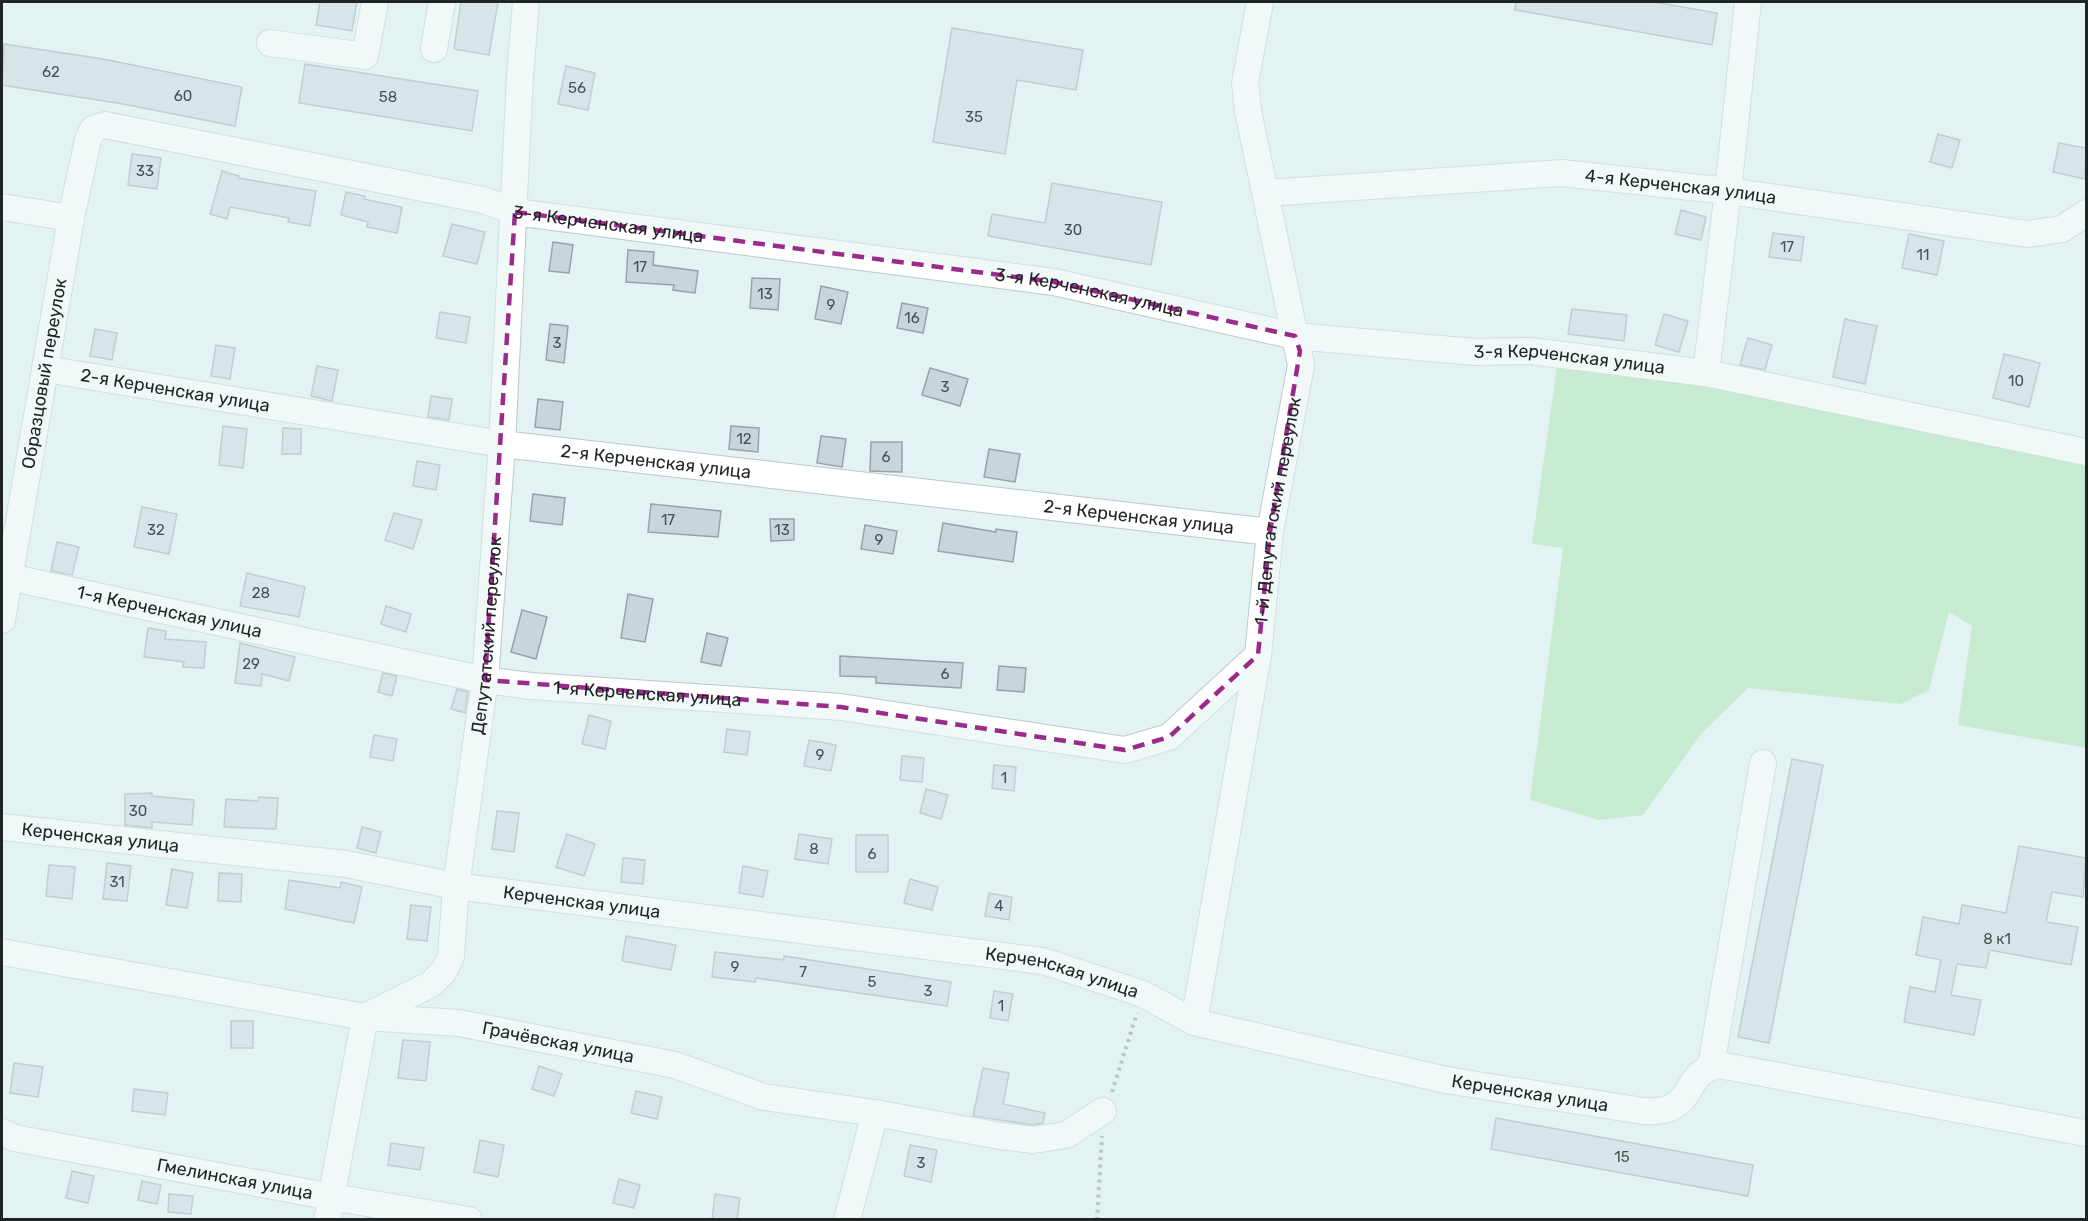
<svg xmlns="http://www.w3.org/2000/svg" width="2088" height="1221" font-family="Rubik,sans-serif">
	<rect width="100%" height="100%" fill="#e3f2f2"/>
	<polygon fill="#a2e2a6" points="1558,359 2086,453 2086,748 1958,725 1972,626 1949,612 1929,690 1901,704 1748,688 1702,733 1643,815 1599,820 1530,800 1563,548 1532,544"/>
	<g fill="#c8d5db" stroke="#97a3a9" stroke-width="1.5">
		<polygon points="320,2 357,2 352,31 316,25"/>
		<polygon points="461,2 498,2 489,55 454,49"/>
		<polygon points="1516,2 1654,2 1717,13 1712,45 1515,10"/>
		<polygon points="952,28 1083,50 1076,90 1017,80 1005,154 933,142"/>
		<polygon points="4,44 103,59 242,87 235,126 123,104 2,85"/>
		<polygon points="305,64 478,91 472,131 299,103"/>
		<polygon points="566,66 595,73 588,110 558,104"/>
		<polygon points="1938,134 1960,140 1952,168 1930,162"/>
		<polygon points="2059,143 2086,148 2085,179 2053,172"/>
		<polygon points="132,154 161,158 157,189 128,185"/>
		<polygon points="222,171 239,176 238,178 316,191 310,226 288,222 289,218 230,207 227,219 210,214"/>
		<polygon points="1052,183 1162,202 1151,265 988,236 992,214 1045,223"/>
		<polygon points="346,192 365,196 364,199 402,207 397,233 367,227 368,222 341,215"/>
		<polygon points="1681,210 1706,217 1701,240 1675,234"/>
		<polygon points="452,224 485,232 477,264 443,256"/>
		<polygon points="1773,233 1804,237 1801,261 1769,257"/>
		<polygon points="1909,234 1944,241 1937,275 1902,268"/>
		<polygon points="553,242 573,245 569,273 549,271"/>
		<polygon points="628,250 654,252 653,265 698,271 695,293 673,290 674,285 626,282"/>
		<polygon points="752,278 780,279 778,310 750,308"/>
		<polygon points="821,286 848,292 841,324 815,319"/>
		<polygon points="902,303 928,308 923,333 897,328"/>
		<polygon points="1572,309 1627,315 1624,341 1568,334"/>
		<polygon points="440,312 470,317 466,343 436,338"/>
		<polygon points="1664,314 1688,321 1679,352 1655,345"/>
		<polygon points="1845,319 1877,326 1865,384 1833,377"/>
		<polygon points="550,324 568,326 564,363 546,360"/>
		<polygon points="95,329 117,333 112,360 90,356"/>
		<polygon points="1748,338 1772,345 1765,370 1740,365"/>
		<polygon points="216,345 235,348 230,379 211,376"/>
		<polygon points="2004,354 2040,363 2029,407 1993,398"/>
		<polygon points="317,366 338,370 332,401 311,396"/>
		<polygon points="930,368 968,379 960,406 922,395"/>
		<polygon points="431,396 452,399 449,420 428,417"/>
		<polygon points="538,399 563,402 560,430 535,427"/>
		<polygon points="223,426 247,429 243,468 219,465"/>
		<polygon points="731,426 759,428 758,452 729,449"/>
		<polygon points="283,428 301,429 301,454 282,454"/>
		<polygon points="821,436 846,439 842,467 817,463"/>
		<polygon points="871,442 902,442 902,472 870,471"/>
		<polygon points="989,449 1020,454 1015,482 984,477"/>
		<polygon points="417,461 440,465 436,490 413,486"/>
		<polygon points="533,494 565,498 562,525 530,521"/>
		<polygon points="651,504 721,511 718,537 648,532"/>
		<polygon points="142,507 177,514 169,554 134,547"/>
		<polygon points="394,513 422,520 413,549 385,540"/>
		<polygon points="770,519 794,519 794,540 771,541"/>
		<polygon points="943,523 996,532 996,529 1017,532 1013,562 938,551"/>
		<polygon points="865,525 897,531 893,554 861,549"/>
		<polygon points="57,542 79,547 72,575 51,571"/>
		<polygon points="247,573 305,587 299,617 240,606"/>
		<polygon points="628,594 653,599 645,642 621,638"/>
		<polygon points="386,606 411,614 406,632 381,624"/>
		<polygon points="522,610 547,617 536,659 511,652"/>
		<polygon points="148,628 166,631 165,639 206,642 204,668 183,667 184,662 144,657"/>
		<polygon points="707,633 728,638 721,666 701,662"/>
		<polygon points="240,643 295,657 289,681 262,674 261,686 235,683"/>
		<polygon points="840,656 963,663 961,688 876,683 876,677 840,676"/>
		<polygon points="999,666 1026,668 1024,692 997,690"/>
		<polygon points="383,673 397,676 392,696 378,692"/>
		<polygon points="457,689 468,692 465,713 451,709"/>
		<polygon points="589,715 611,721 605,749 582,744"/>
		<polygon points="727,729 750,732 747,755 724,752"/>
		<polygon points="374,735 397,739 393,761 370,757"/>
		<polygon points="809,740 836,745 831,771 804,766"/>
		<polygon points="902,756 924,758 922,782 900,780"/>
		<polygon points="1792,759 1823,765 1769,1043 1738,1037"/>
		<polygon points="994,765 1016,767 1014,791 992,788"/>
		<polygon points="926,789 948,795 941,819 920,813"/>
		<polygon points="152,793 152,796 194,800 192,825 152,822 152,828 125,825 125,794"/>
		<polygon points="259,797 278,798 276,829 224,827 226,799 258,801"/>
		<polygon points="497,811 519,813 514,852 492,849"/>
		<polygon points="362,827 381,832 376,853 357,848"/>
		<polygon points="567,834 595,844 584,876 556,867"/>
		<polygon points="799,834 832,839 828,864 795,859"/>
		<rect x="856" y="835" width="32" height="37"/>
		<polygon points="2019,846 2086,858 2083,897 2052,892 2046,922 2078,927 2071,965 1990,950 1986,968 1957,964 1951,995 1981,1000 1974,1035 1904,1022 1910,987 1935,992 1941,960 1916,955 1923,917 1959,924 1962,905 2006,913"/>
		<polygon points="623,858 645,860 643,884 621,882"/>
		<polygon points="107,863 131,866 127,901 103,899"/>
		<polygon points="49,865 75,867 72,899 46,896"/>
		<polygon points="743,866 768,871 763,897 739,893"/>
		<polygon points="172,869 193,873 187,908 166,905"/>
		<polygon points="219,873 242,874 241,902 218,901"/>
		<polygon points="910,879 938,887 932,910 904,903"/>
		<polygon points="289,880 340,888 341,882 362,887 354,923 285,909"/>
		<polygon points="989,893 1012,897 1009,920 985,916"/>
		<polygon points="411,905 431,907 427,941 407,939"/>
		<polygon points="626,936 676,945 671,970 622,961"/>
		<polygon points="715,952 784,960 784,956 951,982 947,1006 756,978 755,982 712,977"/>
		<polygon points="994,991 1013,994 1008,1021 990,1018"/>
		<rect x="231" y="1021" width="22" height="27"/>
		<polygon points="403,1040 430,1042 426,1081 398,1078"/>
		<polygon points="14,1063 43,1067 38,1097 10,1093"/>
		<polygon points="539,1066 562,1074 554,1096 532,1089"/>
		<polygon points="983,1068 1009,1073 1003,1104 1045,1113 1043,1123 1033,1125 973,1116"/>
		<polygon points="134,1089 168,1093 165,1115 132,1111"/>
		<polygon points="636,1091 662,1097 657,1119 631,1113"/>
		<polygon points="1496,1118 1753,1165 1748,1196 1491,1149"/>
		<polygon points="480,1140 504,1145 498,1177 474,1172"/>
		<polygon points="391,1143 424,1148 420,1170 388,1165"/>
		<polygon points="910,1145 937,1150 931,1182 904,1176"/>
		<polygon points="72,1171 94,1176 88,1203 66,1198"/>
		<polygon points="619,1179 640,1185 634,1208 613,1203"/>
		<polygon points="142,1181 161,1185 157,1204 138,1200"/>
		<polygon points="169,1194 193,1196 191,1214 168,1212"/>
		<polygon points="715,1194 740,1198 737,1220 712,1220"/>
	</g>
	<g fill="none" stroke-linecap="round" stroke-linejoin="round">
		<defs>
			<g id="minor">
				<polyline points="270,43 365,56 375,2"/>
				<polyline points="434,49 442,2"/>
				<path id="s1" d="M 1266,193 L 1562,173 L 1728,191 L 2027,234 L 2062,229 L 2086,213"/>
				<polyline points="2,207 71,218"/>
				<path id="s2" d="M 45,369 L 502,444 L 1270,532"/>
				<polyline points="1706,373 1728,191 1748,2"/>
				<path id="s3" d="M 9,577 L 485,680 L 531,686 L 841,707 L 1125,750 L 1169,737 L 1258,655"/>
				<path id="s4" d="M 2,620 L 71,218 L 88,140 L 93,129 L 105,125 L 483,200 L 515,212 L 1054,282 L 1295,336 L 1475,352 L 1531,351 L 1706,373 L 2086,452"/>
				<path id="s5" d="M 2,827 L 346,864 L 456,886 L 1043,961 L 1143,994 L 1194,1022 L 1446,1080 L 1643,1111 C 1699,1115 1679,1073 1719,1065 L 2086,1133"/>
				<path id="s6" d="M 2,952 L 365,1017 L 459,1023 L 675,1065 L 764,1097 L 875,1113 L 1000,1136 L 1033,1140 L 1066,1135 L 1103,1111"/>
				<path id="s7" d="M 1194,1022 L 1258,655 L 1270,532 L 1301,365 L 1248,111 L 1245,83 L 1260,2"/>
				<polyline points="1711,1066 1763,763"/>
				<path id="s8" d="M 2,1132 L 14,1138 L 332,1197 L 469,1220"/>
				<path id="s9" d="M 327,1220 L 365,1017 L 431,984 L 444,971 L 451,956 L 456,886 L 485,680 L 502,444 L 520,76 L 526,2"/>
				<polyline points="847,1220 875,1113"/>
			</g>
		</defs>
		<use href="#minor" stroke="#bac9c9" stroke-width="28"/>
		<g stroke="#869191" stroke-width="4" stroke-dasharray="3 4.5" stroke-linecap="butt">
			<polyline points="1112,1092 1137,1013"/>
			<polyline points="1097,1220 1102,1136"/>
		</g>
		<use href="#minor" stroke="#fff" stroke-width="26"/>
	</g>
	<path d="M0 0H2088V1221H0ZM 515,212 L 1054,282 L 1295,336 L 1300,351 L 1270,532 L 1258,655 L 1169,737 L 1125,750 L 841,707 L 485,680 Z" fill="#e3f2f2" fill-opacity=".55" fill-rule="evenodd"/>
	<path fill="none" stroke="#9a2b8a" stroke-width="4.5" stroke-dasharray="12 8" stroke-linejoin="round" d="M 515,212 L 1054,282 L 1295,336 L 1300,351 L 1270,532 L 1258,655 L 1169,737 L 1125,750 L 841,707 L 485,680 Z"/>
	<g text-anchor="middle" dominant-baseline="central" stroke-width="4.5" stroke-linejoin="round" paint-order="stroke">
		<g font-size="15" fill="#495052">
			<text x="51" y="72">62</text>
			<text x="577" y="88">56</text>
			<text x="183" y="96">60</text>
			<text x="388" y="97">58</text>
			<text x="974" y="117">35</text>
			<text x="145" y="171">33</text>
			<text x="1073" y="230">30</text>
			<text x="1787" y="247">17</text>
			<text x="1923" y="255">11</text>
			<text x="640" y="267">17</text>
			<text x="765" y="294">13</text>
			<text x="831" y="305">9</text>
			<text x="912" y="318">16</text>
			<text x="557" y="343">3</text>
			<text x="2016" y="381">10</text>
			<text x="945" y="387">3</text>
			<text x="744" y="439">12</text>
			<text x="886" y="457">6</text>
			<text x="668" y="520">17</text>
			<text x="156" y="530">32</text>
			<text x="782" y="530">13</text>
			<text x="879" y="540">9</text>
			<text x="261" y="593">28</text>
			<text x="251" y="664">29</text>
			<text x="945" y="674">6</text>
			<text x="820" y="755">9</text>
			<text x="1004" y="778">1</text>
			<text x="138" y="811">30</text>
			<text x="814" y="849">8</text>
			<text x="872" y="854">6</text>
			<text x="117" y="882">31</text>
			<text x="999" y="906">4</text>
			<text x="1997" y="939">8 к1</text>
			<text x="735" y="967">9</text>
			<text x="803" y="972">7</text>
			<text x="872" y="982">5</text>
			<text x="928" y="991">3</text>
			<text x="1001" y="1006">1</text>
			<text x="1622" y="1157">15</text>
			<text x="921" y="1163">3</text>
		</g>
		<g font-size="18" fill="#1f2424" stroke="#e3f2f2">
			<text stroke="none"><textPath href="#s1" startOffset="416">4-я Керченская улица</textPath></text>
			<text stroke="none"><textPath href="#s4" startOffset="1026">3-я Керченская улица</textPath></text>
			<text stroke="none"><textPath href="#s4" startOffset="1512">3-я Керченская улица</textPath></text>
			<text stroke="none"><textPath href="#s4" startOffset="1998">3-я Керченская улица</textPath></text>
			<text stroke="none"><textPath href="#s4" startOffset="250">Образцовый переулок</textPath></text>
			<text stroke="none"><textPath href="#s2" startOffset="132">2-я Керченская улица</textPath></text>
			<text stroke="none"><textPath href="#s2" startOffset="618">2-я Керченская улица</textPath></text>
			<text stroke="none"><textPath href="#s7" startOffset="518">1-й Депутатский переулок</textPath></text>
			<text stroke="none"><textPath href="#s2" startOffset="1104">2-я Керченская улица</textPath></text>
			<text stroke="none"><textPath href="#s3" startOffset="164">1-я Керченская улица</textPath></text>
			<text stroke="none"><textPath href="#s9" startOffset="638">Депутатский переулок</textPath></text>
			<text stroke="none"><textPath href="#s3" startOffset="650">1-я Керченская улица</textPath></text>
			<text stroke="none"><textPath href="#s5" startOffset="99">Керченская улица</textPath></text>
			<text stroke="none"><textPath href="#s5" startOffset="585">Керченская улица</textPath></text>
			<text stroke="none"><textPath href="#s5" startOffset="1071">Керченская улица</textPath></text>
			<text stroke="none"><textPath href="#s6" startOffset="564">Грачёвская улица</textPath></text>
			<text stroke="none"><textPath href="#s5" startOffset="1557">Керченская улица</textPath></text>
			<text stroke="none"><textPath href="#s8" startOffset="238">Гмелинская улица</textPath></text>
		</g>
	</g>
	<rect width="2088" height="1221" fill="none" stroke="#1f2424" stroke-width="6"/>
</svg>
